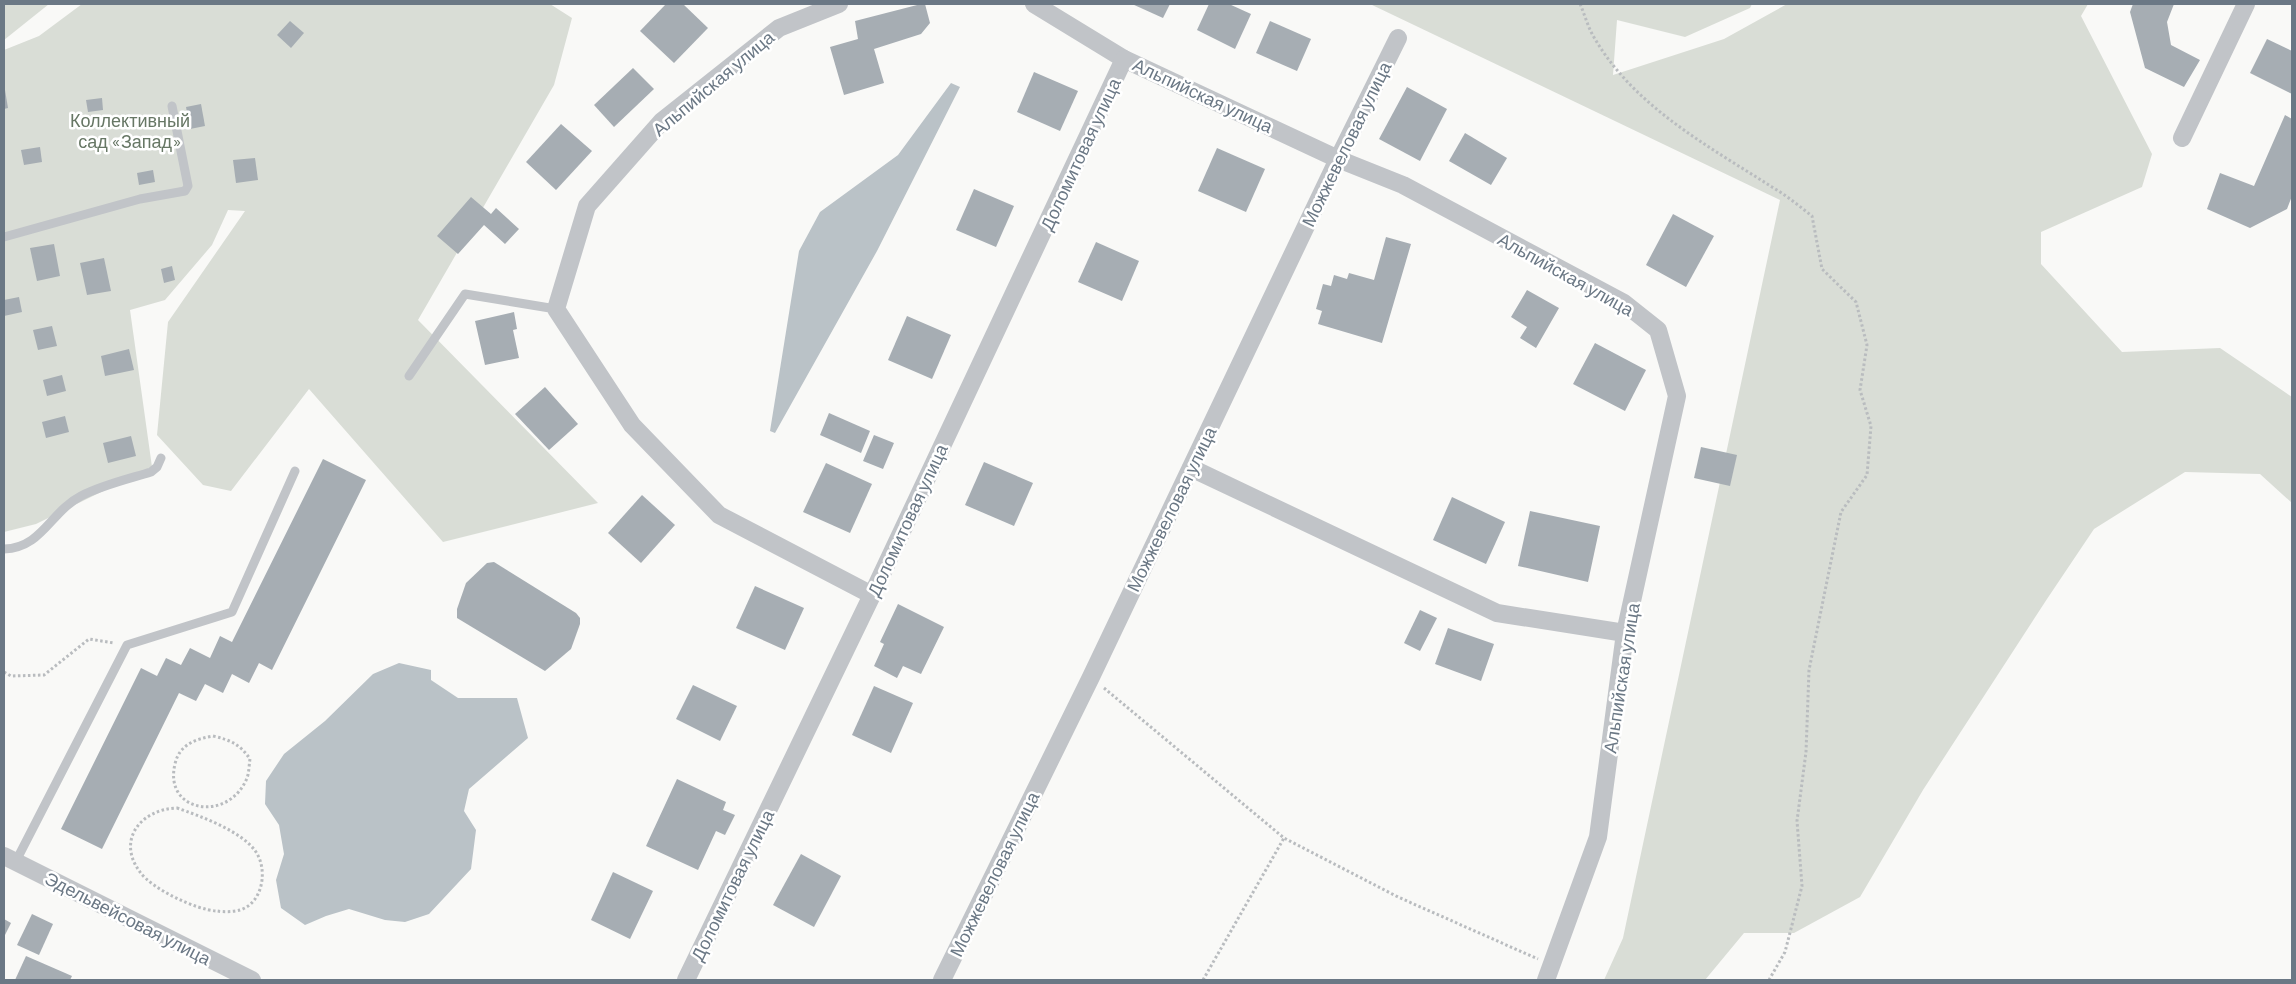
<svg xmlns="http://www.w3.org/2000/svg" width="2296" height="984" font-family="Barlow,sans-serif">
	<rect width="100%" height="100%" fill="#f9f9f7"/>
	<g fill="#d9ddd6">
		<polygon points="4,4 49,4 4,40"/>
		<polygon points="82,4 550,4 572,18 554,85 418,320 598,503 443,542 309,389 231,491 203,485 157,435 168,322 245,211 228,210 212,245 165,300 130,310 152,467 36,524 4,532 4,50 39,36"/>
		<polygon points="1370,4 1752,4 1750,8 1685,37 1617,20 1613,75 1724,39 1787,4 2088,4 2081,16 2152,154 2142,187 2041,232 2041,264 2122,352 2220,348 2292,397 2292,503 2260,474 2185,472 2094,529 2047,599 1923,790 1860,897 1794,933 1744,933 1705,980 1604,980 1623,938 1780,200"/>
	</g>
	<g fill="#bac2c7">
		<polygon points="951,83 960,87 877,251 775,433 770,431 799,251 820,212 898,155"/>
		<polygon points="399,663 431,670 431,680 458,698 517,698 528,738 469,789 464,811 476,830 471,869 429,914 405,922 385,920 349,909 326,916 305,925 281,908 276,880 284,854 279,825 265,804 266,781 284,754 325,721 373,674"/>
	</g>
	<g fill="#a6adb3">
		<polygon points="666,4 683,4 708,28 674,63 640,31"/>
		<polygon points="921,4 925,4 930,23 921,34 874,49 884,83 844,95 830,47 858,39 855,21"/>
		<polygon points="1132,4 1170,4 1163,18"/>
		<polygon points="1209,4 1229,4 1251,14 1235,49 1197,30"/>
		<polygon points="2133,4 2174,4 2167,22 2171,45 2200,60 2184,87 2145,68 2130,12"/>
		<polygon points="290,21 304,33 291,48 277,35"/>
		<polygon points="1270,21 1311,39 1297,71 1256,53"/>
		<polygon points="2267,39 2292,51 2292,94 2250,73"/>
		<polygon points="633,68 654,89 614,127 594,105"/>
		<polygon points="1034,72 1078,91 1060,131 1017,112"/>
		<polygon points="4,84 8,108 4,109"/>
		<polygon points="1407,87 1447,109 1420,161 1379,139"/>
		<polygon points="102,98 103,110 88,112 86,100"/>
		<polygon points="201,104 205,126 190,129 186,107"/>
		<polygon points="2285,115 2292,119 2292,196 2287,209 2250,228 2207,209 2220,173 2254,186"/>
		<polygon points="561,124 592,151 556,190 526,162"/>
		<polygon points="1465,133 1507,158 1491,185 1449,161"/>
		<polygon points="40,147 42,162 24,165 21,150"/>
		<polygon points="1217,148 1265,169 1246,212 1198,191"/>
		<polygon points="255,158 258,180 236,183 233,160"/>
		<polygon points="153,170 155,182 139,185 137,173"/>
		<polygon points="974,189 1014,206 996,247 956,230"/>
		<polygon points="471,197 491,214 496,208 519,229 505,244 484,225 458,254 437,236"/>
		<polygon points="1673,214 1714,236 1686,287 1646,265"/>
		<polygon points="1386,237 1411,244 1382,343 1318,324 1322,311 1316,309 1323,284 1331,286 1334,275 1347,279 1349,273 1374,280"/>
		<polygon points="1096,242 1139,261 1122,301 1078,282"/>
		<polygon points="54,244 60,276 37,281 30,248"/>
		<polygon points="104,258 111,291 87,295 80,263"/>
		<polygon points="172,266 175,280 164,283 161,269"/>
		<polygon points="1527,290 1559,308 1536,348 1520,338 1527,327 1511,317"/>
		<polygon points="19,297 22,312 4,316 4,300"/>
		<polygon points="514,312 517,329 513,330 519,358 485,365 475,321"/>
		<polygon points="907,316 951,335 932,379 888,360"/>
		<polygon points="52,326 57,346 38,350 33,330"/>
		<polygon points="1595,343 1646,370 1625,411 1573,384"/>
		<polygon points="129,349 134,370 105,376 101,356"/>
		<polygon points="62,375 66,391 47,396 43,380"/>
		<polygon points="545,387 578,424 549,450 515,414"/>
		<polygon points="829,413 870,431 861,453 820,435"/>
		<polygon points="65,416 69,432 46,438 42,422"/>
		<polygon points="874,435 894,443 883,469 863,461"/>
		<polygon points="131,436 136,456 108,463 103,443"/>
		<polygon points="1701,447 1737,455 1730,486 1694,478"/>
		<polygon points="323,459 366,480 272,670 259,663 249,683 232,674 223,693 205,684 196,701 179,693 102,849 61,829 141,668 157,676 166,658 181,665 190,648 210,658 220,636 232,642"/>
		<polygon points="984,462 1033,483 1014,526 965,505"/>
		<polygon points="826,463 872,484 850,533 803,512"/>
		<polygon points="642,495 675,525 641,563 608,533"/>
		<polygon points="1452,497 1505,522 1486,564 1433,540"/>
		<polygon points="1530,511 1600,526 1588,582 1518,566"/>
		<polygon points="494,562 576,613 580,618 580,624 571,649 545,671 457,618 457,609 466,583 487,563"/>
		<polygon points="755,586 804,608 785,650 736,628"/>
		<polygon points="898,604 944,627 921,674 903,666 897,678 874,666 884,644 880,642"/>
		<polygon points="1420,610 1437,618 1420,651 1404,643"/>
		<polygon points="1448,628 1494,644 1481,681 1435,664"/>
		<polygon points="693,685 737,706 720,741 676,719"/>
		<polygon points="874,686 913,703 891,753 852,735"/>
		<polygon points="677,779 726,802 723,810 735,815 725,835 716,831 698,870 646,846"/>
		<polygon points="801,854 841,876 814,927 773,905"/>
		<polygon points="613,872 653,891 630,939 591,920"/>
		<polygon points="32,914 53,924 39,955 17,945"/>
		<polygon points="4,919 11,923 4,937"/>
		<polygon points="26,956 72,976 70,980 15,980"/>
	</g>
	<g fill="none" stroke-linecap="round" stroke-linejoin="round">
		<g stroke="#b9bcbf" stroke-width="3" stroke-dasharray="2.5 2.5" stroke-linecap="butt">
			<path d="M 1580,4 C 1585,15 1588,28 1595,39 C 1635,107 1708,146 1772,187 C 1786,195 1799,206 1812,216 L 1822,269 L 1856,302 L 1867,345 L 1860,390 L 1871,426 L 1867,475 L 1841,512 L 1809,670 L 1806,752 L 1797,821 L 1802,886 L 1785,952 L 1769,980"/>
			<polyline points="4,672 11,676 44,675 89,639 114,643"/>
			<polyline points="1104,688 1284,838 1398,897 1538,959"/>
			<path d="M 213,736 C 230,740 240,744 250,759 C 249,765 249,773 247,778 C 229,823 163,813 175,764 C 179,745 195,739 213,736 Z"/>
			<path d="M 177,808 C 200,816 242,831 256,852 C 268,870 263,903 240,910 C 234,912 223,912 217,911 C 196,910 152,889 140,872 C 116,840 141,809 177,808 Z"/>
			<polyline points="1203,980 1284,838"/>
		</g>
		<g stroke="#c1c4c8" stroke-width="9">
			<polyline points="4,237 140,199 185,191 188,186 172,106"/>
			<polyline points="409,376 465,294 556,309"/>
			<path d="M 4,549 C 42,548 50,512 81,496 C 102,485 128,479 151,472 L 157,467 L 161,458"/>
			<polyline points="16,861 127,645 232,612 295,471"/>
		</g>
		<g stroke="#c1c4c8" stroke-width="18">
			<polyline points="839,4 779,28 662,121 587,206 556,309 632,425 719,515 872,595"/>
			<polyline points="1034,4 1124,59 1338,159 1403,185 1624,303 1658,330 1677,396 1625,633 1598,837 1546,980"/>
			<polyline points="2182,138 2246,4"/>
			<polyline points="1191,468 1497,613 1625,633"/>
			<polyline points="4,856 252,980"/>
			<polyline points="686,980 872,595 1124,59"/>
			<polyline points="942,980 1091,677 1338,159 1398,38"/>
		</g>
	</g>
	<g text-anchor="middle" dominant-baseline="central" stroke-width="5" stroke-linejoin="round" paint-order="stroke">
		<g font-size="18" fill="#6b7885" stroke="#fff">
			<text transform="translate(713 83) rotate(-40)">Альпийская улица</text>
			<text transform="translate(1203 95) rotate(25)">Альпийская улица</text>
			<text transform="translate(1346 144) rotate(-64)">Можжевеловая улица</text>
			<text transform="translate(1080 154) rotate(-65)">Доломитовая улица</text>
			<text transform="translate(1566 274) rotate(29)">Альпийская улица</text>
			<text transform="translate(1171 509) rotate(-64)">Можжевеловая улица</text>
			<text transform="translate(907 520) rotate(-65)">Доломитовая улица</text>
			<text transform="translate(1621 678) rotate(-81)">Альпийская улица</text>
			<text transform="translate(994 874) rotate(-64)">Можжевеловая улица</text>
			<text transform="translate(732 885) rotate(-64)">Доломитовая улица</text>
			<text transform="translate(128 918) rotate(27)">Эдельвейсовая улица</text>
		</g>
		<g font-size="18" fill="#677765" stroke="#fff">
			<text x="130" y="120">Коллективный<tspan x="130" dy="21">сад «Запад»</tspan></text>
		</g>
	</g>
	<rect width="2296" height="984" fill="none" stroke="#6b7885" stroke-width="10"/>
</svg>
